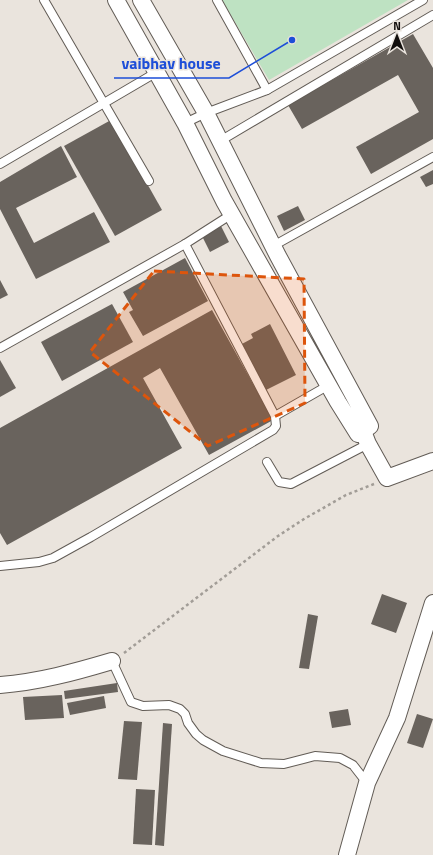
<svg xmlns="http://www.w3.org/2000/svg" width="433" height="855" font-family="'Titillium Web',sans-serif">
	<rect width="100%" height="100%" fill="#eae4dd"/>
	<polygon fill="#bee2c2" points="222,0 408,0 269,80"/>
	<g fill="#69635d">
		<polygon points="413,34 433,68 433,139 371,174 356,147 419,112 398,75 302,129 288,105"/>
		<polygon points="111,120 162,210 115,236 64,146"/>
		<polygon points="61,146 77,177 16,208 34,243 94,212 110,242 36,279 0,209 0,182"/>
		<polygon points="433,170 433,184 426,187 420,177"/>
		<polygon points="298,206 305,220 284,231 277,216"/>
		<polygon points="221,226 229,242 210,252 202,236"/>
		<polygon points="185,258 208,301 143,336 129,312 133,310 123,292"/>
		<polygon points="0,280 8,295 0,299"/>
		<polygon points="112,304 133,342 62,381 41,342"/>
		<polygon points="212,310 273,420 209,455 160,368 143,378 182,448 7,545 0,533 0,428"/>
		<polygon points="270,324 296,375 264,391 240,345 253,338 251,334"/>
		<polygon points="0,360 16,388 0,397"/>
		<polygon points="382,594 407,603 396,633 371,624"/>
		<polygon points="308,614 318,616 309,669 299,668"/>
		<polygon points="117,683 118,692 65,699 64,691"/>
		<polygon points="62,695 64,718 25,720 23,697"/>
		<polygon points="104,696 106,708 70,715 67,703"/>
		<polygon points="348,709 351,725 332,728 329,712"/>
		<polygon points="417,714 433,719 423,748 407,743"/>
		<polygon points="124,721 142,722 137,780 118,779"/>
		<polygon points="163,723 172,724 164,846 155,845"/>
		<polygon points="136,789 155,790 152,845 133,844"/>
	</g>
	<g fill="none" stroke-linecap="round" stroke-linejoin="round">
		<defs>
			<g id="lane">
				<polyline points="44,0 149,181"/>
				<polyline points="217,0 267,90 423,0"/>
				<polyline points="185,123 206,113 267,90"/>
				<polyline points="220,141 433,15"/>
				<polyline points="0,164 157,72"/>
				<polyline points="273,246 433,157"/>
				<polyline points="0,348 185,244 232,214"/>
				<polyline points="275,416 329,385"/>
				<polyline points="267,462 279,482 291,484 368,444"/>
				<polyline points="0,566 39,562 53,558 91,537 273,430 276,426 275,416 185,244"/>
				<polyline points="112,661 131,702 143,706 169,705 180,709 185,714 188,723 196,734 203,740 223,751 261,763 284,764 315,756 340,758 353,765 367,783"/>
			</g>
			<g id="street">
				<polyline points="116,0 185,123 224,201 338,402 358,434 370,426 278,256 206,113 141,0"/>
				<polyline points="363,431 368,444 387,478 433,461"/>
				<path d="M 0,685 C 39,682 75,672 112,661"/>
				<polyline points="347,855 367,783 397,718 433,603"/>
			</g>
		</defs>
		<use href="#lane" stroke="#625c56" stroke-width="10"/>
		<use href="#street" stroke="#625c56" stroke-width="18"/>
		<polyline stroke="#a29d97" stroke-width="2.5" stroke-dasharray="3 3" stroke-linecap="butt" points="124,653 278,536 304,519 346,495 374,484"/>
		<use href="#lane" stroke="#fff" stroke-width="8"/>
		<use href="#street" stroke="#fff" stroke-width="16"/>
	</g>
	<path fill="#dd550c" fill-opacity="0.2" stroke="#dd550c" stroke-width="3" stroke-dasharray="8 5" stroke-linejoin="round" d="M 154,271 L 304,279 L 305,403 L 208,446 L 90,352 Z"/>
	<path fill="none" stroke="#1d4ed8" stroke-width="1.5" d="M292 40L229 78H114"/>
	<circle fill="#1d4ed8" stroke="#eae4dd" stroke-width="1.5" cx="292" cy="40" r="4"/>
	<g font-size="16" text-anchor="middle" font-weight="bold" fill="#1d4ed8" stroke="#eae4dd" stroke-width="3" stroke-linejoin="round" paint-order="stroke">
		<text x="171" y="69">vaibhav house</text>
	</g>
	<g transform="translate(397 36)" stroke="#eae4dd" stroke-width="3" paint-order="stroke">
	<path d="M0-3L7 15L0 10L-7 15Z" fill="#120f0d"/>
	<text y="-6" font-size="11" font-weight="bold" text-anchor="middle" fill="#120f0d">N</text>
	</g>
</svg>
